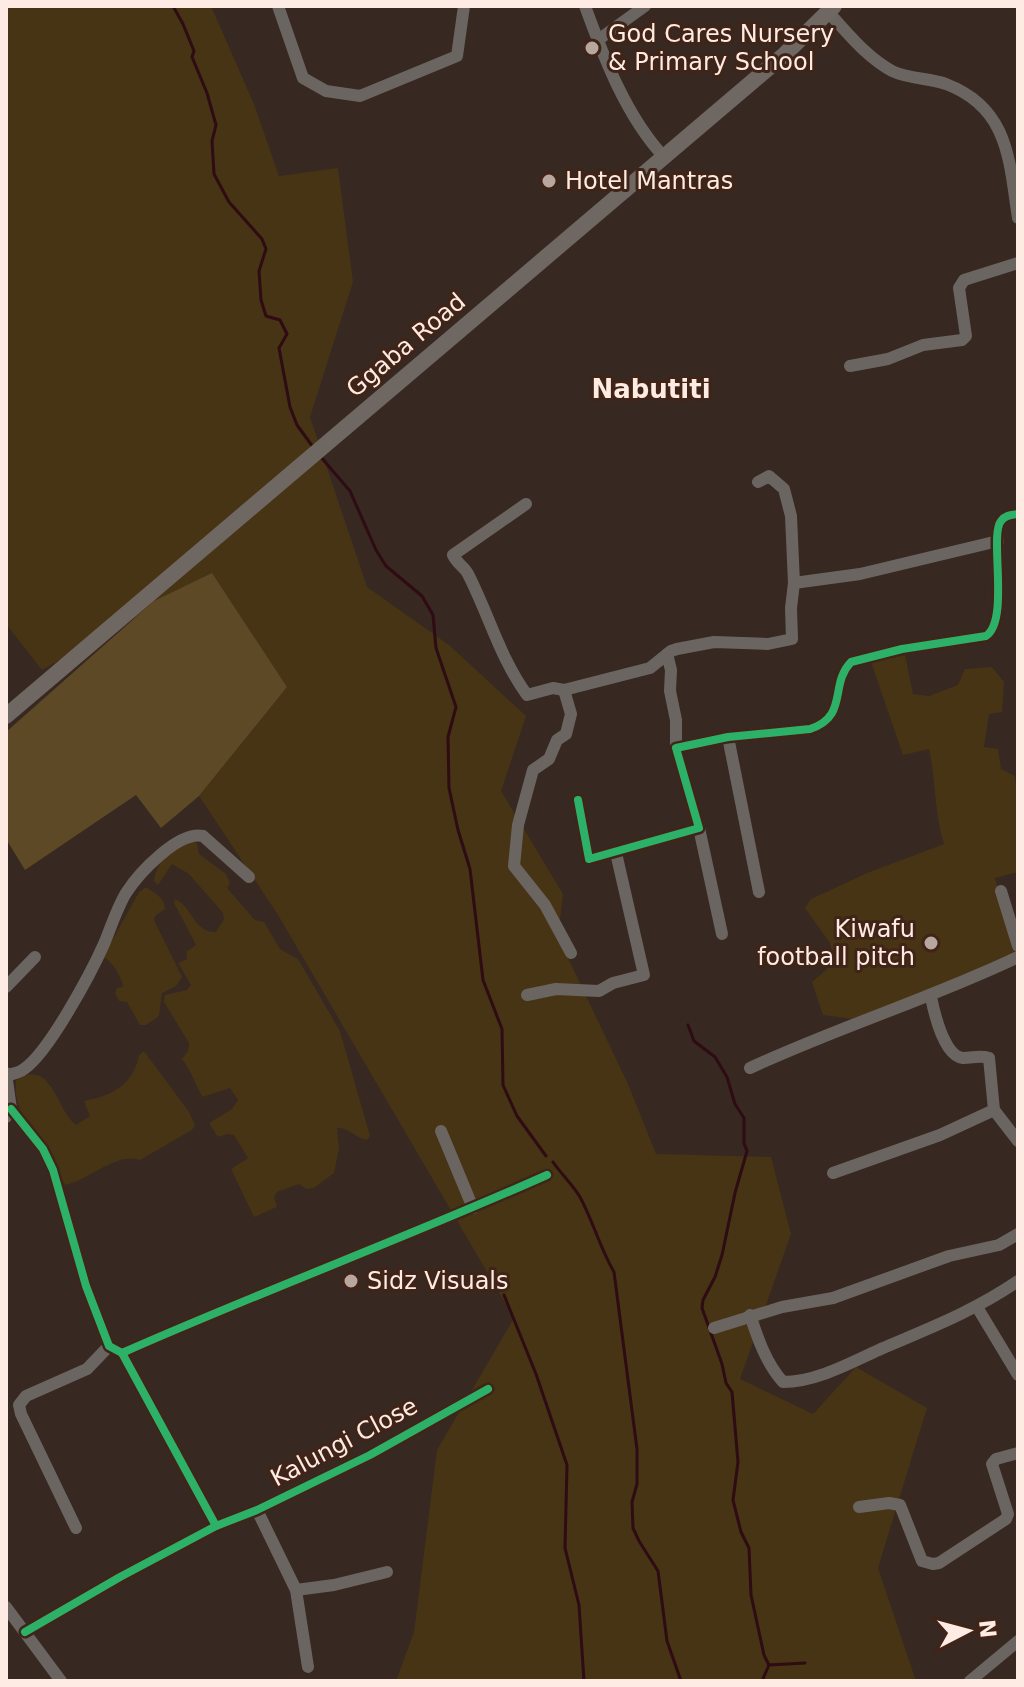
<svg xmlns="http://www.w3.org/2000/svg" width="1024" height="1687" font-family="'DejaVu Sans',sans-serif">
	<rect width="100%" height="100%" fill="#372821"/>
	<g fill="#463414">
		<polygon points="6,6 211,6 254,104 279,176 338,168 353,282 310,417 367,587 449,645 526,716 501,791 563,894 558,937 628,1084 656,1154 771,1157 791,1234 740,1379 813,1414 856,1367 927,1408 878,1568 916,1681 396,1681 414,1632 437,1450 514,1318 278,915 199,796 287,687 212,574 42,670 6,624"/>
		<path d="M 905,655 L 913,694 L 929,696 L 958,685 L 965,669 L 992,667 L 1004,682 L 1002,712 L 989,714 L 984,747 L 998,749 L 1001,769 L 1015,776 L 1018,809 L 1018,872 L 995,878 L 1016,954 L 867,1021 L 823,1015 L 812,982 L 834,963 L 830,943 L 805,908 L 811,899 L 867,873 L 944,844 C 934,812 936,781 929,749 L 903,755 L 871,662 Z"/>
		<path d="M 193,841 L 197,844 L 199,854 L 226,874 L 230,883 L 227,888 L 255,920 L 264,922 L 280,949 L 298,959 L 340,1031 L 370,1136 L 367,1140 C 356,1138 348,1127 337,1128 L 339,1149 L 334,1173 L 314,1188 L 306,1189 L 299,1184 L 277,1192 L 274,1197 L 277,1207 L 254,1217 L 231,1169 L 248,1158 L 234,1135 L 227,1134 L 218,1137 L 209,1123 L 232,1109 L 238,1100 L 230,1088 L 202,1097 C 195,1083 191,1071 182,1059 L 188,1051 L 189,1043 L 164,1002 L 165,995 L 187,990 L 191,985 L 178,963 L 187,959 L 186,952 L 196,945 L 174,903 L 175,899 C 192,906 194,933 216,932 L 224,919 L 223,913 L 189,874 L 172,864 L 158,885 L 154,881 C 157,858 174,849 193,841 Z"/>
		<path d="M 146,887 C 155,894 164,896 165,909 L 155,916 L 154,920 L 182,977 L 176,986 L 162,993 L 159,1016 L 146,1025 L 140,1025 L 127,1002 L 119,1001 L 115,993 L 117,988 L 123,987 C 122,977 112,961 103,957 L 139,892 Z"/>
		<path d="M 144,1051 L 189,1112 L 195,1125 L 192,1130 L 140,1160 C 115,1152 89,1181 65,1185 C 49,1155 11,1116 16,1080 C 52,1057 56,1110 76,1125 L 90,1116 L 84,1101 C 112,1096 134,1084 139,1055 Z"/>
	</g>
	<polygon fill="#5d4925" points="212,573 287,687 199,796 161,828 136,795 25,870 6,839 6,732 154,601"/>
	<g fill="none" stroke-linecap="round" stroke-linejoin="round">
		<g stroke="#2f0b13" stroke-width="3">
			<polyline points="173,6 183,24 194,51 192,57 207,93 216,125 212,141 214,174 229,202 262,239 266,249 259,271 261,300 266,316 280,320 287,334 279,348 290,407 297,425 313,447"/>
			<polyline points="320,456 350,491 376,550 386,566 422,596 433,615 436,648 456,707 448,737 449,788 458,830 470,869 483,980 502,1029 503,1085 517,1116 546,1156"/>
			<polyline points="688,1025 694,1041 715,1057 727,1077 735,1104 744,1118 744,1143 747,1151 735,1193 722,1255 715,1277 703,1300 702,1308 722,1364 726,1383 732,1392 738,1462 733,1500 741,1532 749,1548 751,1595 764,1655 769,1665"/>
			<path d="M 553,1162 C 562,1175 572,1184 580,1197 C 593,1221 600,1248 614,1272 L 637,1449 L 637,1484 L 632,1502 L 633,1528 L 639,1541 L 658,1571 L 667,1641 L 681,1681"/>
			<polyline points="504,1295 536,1374 567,1465 565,1548 579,1605 584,1681"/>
			<polyline points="769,1665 805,1663"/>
			<polyline points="762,1681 769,1665"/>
		</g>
		<g stroke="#6b6561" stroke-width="12">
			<polyline points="278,6 303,78 326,91 360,96 457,56 464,6"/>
			<path d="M 585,6 C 604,58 626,116 664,157"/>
			<path d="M 828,12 C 848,33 866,57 892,71 C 908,79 929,78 946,84 C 1009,108 1009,160 1018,218"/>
			<polyline points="598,40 645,6"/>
			<polyline points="850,366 888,359 923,345 962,340 966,336 959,288 964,280 1018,263"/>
			<path d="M 526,504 L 453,555 C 457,564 464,566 468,574 C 489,615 500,658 527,695 L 553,688 L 564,690 L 650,668 L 671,651 L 677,649 L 714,642 L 768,644 L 792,639 L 791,608 L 794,583 L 791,516 L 784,489 L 769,476 L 758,482"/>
			<polyline points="794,583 860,574 998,541"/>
			<polyline points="667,654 671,670 670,691 676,720 676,748"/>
			<polyline points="564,690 571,714 566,734 557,740 549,759 533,770 518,825 514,866 545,905 571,953"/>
			<polyline points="728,737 759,892"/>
			<path d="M 578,800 L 589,859 L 699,828 L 676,748 L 728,737 L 810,729 C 849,716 829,685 851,662 L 902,649 L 986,636 C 1010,620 989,535 1001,521 C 1005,515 1012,515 1018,514"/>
			<polyline points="699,828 722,934"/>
			<polyline points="1001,891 1018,946"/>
			<polyline points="6,987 35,957"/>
			<polyline points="527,995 556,989 599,991 613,983 644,975 616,853"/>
			<path d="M 931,997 C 934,1012 944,1056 963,1058 C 973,1058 980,1055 989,1058 L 994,1110 L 1018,1141"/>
			<path d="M 750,1068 C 838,1027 930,999 1018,957"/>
			<polyline points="6,1073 11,1109 6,1117"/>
			<path d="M 7,1075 C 13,1074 19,1073 24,1069 C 49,1052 91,973 104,944 C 111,927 117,908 126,893 C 139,873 178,831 203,836 L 249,877"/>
			<polyline points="11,1109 43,1149 53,1170 86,1286 109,1346 122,1353 216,1526"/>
			<polyline points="441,1131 473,1208"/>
			<polyline points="833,1173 940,1135 994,1110"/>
			<polyline points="977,1307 1018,1375"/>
			<path d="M 750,1315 C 758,1339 766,1363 783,1382 C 817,1382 852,1362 883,1348 C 930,1328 976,1310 1018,1281"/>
			<polyline points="714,1328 782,1307 833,1298 949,1256 999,1245 1018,1234"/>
			<path d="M 122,1353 C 262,1291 406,1238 547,1175"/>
			<polyline points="859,1507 889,1503 900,1505 922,1561 933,1564 939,1563 1006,1519 1008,1514 992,1464 996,1459 1018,1453"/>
			<polyline points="257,1510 296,1590 308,1667"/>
			<polyline points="76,1528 21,1414 19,1405 26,1396 87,1369 109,1346"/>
			<polyline points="296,1590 334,1585 387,1572"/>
			<polyline points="6,1607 61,1681"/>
			<polyline points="25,1632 120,1577 216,1526 257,1510 370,1455 488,1389"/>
			<polyline points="970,1681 1018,1641"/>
		</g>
		<polyline stroke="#6e6762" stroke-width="16" points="6,716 785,54 834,6"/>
		<defs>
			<g id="cycleway">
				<path d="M 578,800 L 589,859 L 699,828 L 676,748 L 728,737 L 810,729 C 849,716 829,685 851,662 L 902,649 L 986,636 C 1010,620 989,535 1001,521 C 1005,515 1012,515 1018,514"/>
				<polyline points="11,1109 43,1149 53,1170 86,1286 109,1346 122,1353 216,1526"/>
				<path d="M 122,1353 C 262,1291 406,1238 547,1175"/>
				<polyline points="25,1632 120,1577 216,1526 257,1510 370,1455 488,1389"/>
			</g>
		</defs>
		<use href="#cycleway" stroke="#402418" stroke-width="13"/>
		<use href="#cycleway" stroke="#2db169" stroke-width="8"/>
	</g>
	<g fill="#b8a79f" stroke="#402418" stroke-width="3">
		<circle cx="592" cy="48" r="8"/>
		<circle cx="549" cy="181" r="8"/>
		<circle cx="931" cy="943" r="8"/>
		<circle cx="351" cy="1281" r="8"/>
	</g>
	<g text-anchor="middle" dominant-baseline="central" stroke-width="6" stroke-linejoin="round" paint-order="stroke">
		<g font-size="24" fill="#feebe3" stroke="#402418" text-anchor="start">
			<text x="608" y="34">God Cares Nursery<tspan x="608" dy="28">&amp; Primary School</tspan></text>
			<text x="565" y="181">Hotel Mantras</text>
			<text x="915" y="929" text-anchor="end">Kiwafu<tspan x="915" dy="28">football pitch</tspan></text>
			<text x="367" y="1281">Sidz Visuals</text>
		</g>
		<g font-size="24" fill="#feebe3" stroke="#402418">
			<text transform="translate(406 345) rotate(-40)">Ggaba Road</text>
			<text transform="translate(344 1442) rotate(-28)">Kalungi Close</text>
		</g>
		<g font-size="26" font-weight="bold" fill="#feebe3" stroke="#402418">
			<text x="651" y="389">Nabutiti</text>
		</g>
	</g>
	<rect width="1024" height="1687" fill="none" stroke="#feebe3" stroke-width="16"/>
	<g transform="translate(968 1631) rotate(84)" stroke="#402418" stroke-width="6" paint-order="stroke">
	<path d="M0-6L14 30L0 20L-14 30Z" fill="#feebe3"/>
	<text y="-12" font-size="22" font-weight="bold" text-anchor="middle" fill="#feebe3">N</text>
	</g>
</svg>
